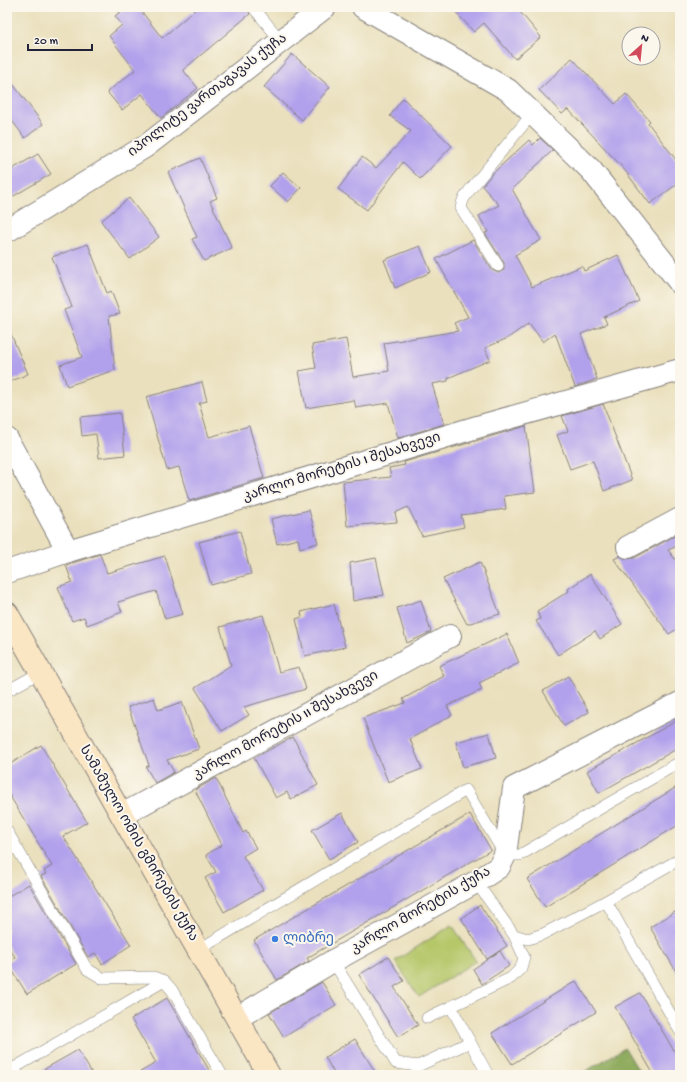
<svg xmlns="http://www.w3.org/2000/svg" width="687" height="1082" font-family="'Gochi Hand','Noto Sans Georgian',sans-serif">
	<rect width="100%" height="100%" fill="#fbf7ec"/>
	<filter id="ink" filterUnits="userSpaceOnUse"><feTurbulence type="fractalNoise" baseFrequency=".025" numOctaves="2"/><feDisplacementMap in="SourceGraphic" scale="8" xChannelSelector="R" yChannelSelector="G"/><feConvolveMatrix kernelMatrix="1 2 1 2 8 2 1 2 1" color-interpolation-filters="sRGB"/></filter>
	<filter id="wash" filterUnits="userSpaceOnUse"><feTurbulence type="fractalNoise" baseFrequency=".012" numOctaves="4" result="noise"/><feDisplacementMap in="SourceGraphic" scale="16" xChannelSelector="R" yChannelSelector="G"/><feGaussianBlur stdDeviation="0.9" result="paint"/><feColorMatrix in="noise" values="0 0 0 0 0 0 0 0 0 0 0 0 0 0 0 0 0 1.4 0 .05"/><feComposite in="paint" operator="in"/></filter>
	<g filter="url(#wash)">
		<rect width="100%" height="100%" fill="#eae0bd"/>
		<polygon fill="#b6c76a" stroke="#6c7452" points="452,925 476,961 419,997 395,961"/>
		<polygon fill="#90ac5e" stroke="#59674c" points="625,1048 641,1075 579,1075"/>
		<g id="blocks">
			<g fill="#b1a0ec">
				<polygon points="127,7 138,7 162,38 198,7 246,7 250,14 183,70 198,88 161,118 142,94 122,110 107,92 135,70 109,36 122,25 115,16"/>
				<polygon points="451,7 516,7 541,37 515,59 484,23 474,32"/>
				<polygon points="292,54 330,87 302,120 264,87"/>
				<polygon points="572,58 615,104 626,94 650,121 648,123 680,165 680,182 650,204 623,168 568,109 562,114 539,90"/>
				<polygon points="7,76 43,124 25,138 7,114"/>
				<polygon points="403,98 452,146 420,179 403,162 367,210 338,189 362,157 376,168 411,131 390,116"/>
				<polygon points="540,138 553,150 512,189 541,240 515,255 532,287 582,266 584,271 618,255 639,301 604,317 607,324 581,334 597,379 575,387 555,333 543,342 529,323 508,338 485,348 490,360 448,378 448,381 432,384 444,424 398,438 388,403 356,408 354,400 306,408 299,371 316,368 312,345 346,339 353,377 389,371 384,343 458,331 454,323 468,317 436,259 473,240 492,270 498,273 504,270 504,263 485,233 488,232 479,216 499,205 482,186 492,174 529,140 533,145"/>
				<polygon points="38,154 51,174 7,200 7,172"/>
				<polygon points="200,158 217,198 210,201 232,248 204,261 192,239 197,237 168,172"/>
				<polygon points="283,172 301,188 288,202 270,186"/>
				<polygon points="129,198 159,237 130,259 101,221"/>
				<polygon points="88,244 107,293 111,291 120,314 109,316 115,370 67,386 60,365 82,357 64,310 72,307 52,257"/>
				<polygon points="420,246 431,272 395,288 384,260"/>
				<polygon points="7,325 28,374 7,383"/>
				<polygon points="202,382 207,401 199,403 209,437 249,426 264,478 189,501 179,467 167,470 146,397"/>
				<polygon points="603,404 632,480 604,491 593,461 570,469 557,435 568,431 562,416"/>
				<polygon points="120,413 125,455 99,458 96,434 82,436 80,417"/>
				<polygon points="526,426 535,492 504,496 506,509 461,515 464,527 422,536 408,507 395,513 397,522 347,526 343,482 391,477 389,468 405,465 404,462"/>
				<polygon points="309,510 318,543 300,548 298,539 277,544 271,519"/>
				<polygon points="240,531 251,574 211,585 199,542"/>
				<polygon points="680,533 680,545 668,550 680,566 680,627 669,634 614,559 620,556 627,559 634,558"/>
				<polygon points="100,554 107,573 165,556 183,614 165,619 156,591 118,602 122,612 87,625 84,617 72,621 58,587 72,582 66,565"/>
				<polygon points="376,558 384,595 353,601 350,563"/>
				<polygon points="480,562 500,614 467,624 443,579"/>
				<polygon points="590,574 622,624 600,639 595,631 558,655 536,621 540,619 537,611 569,591 568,589"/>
				<polygon points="421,600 431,632 407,643 397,608"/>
				<polygon points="334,604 345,647 305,656 296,619 302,617 301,612"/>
				<polygon points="263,615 279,672 299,667 306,689 244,707 249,715 222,731 195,688 231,665 220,627"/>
				<polygon points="507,634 519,663 479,683 482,690 447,706 452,715 410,739 422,769 388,782 363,718 405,703 403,699 444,676 439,666"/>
				<polygon points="568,676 589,712 564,726 543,691"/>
				<polygon points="154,698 158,710 182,702 199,749 167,760 174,772 155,783 146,767 149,765 128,707"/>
				<polygon points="680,719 680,747 599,793 587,771"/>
				<polygon points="489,733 496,758 463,767 456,742"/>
				<polygon points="293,737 318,785 291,799 287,792 276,798 254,758"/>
				<polygon points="41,745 87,822 63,836 131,945 102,964 95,953 88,957 41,876 46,874 44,871 52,866 7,791 7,766"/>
				<polygon points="216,778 243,833 246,831 256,848 243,856 263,890 224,912 205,878 216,872 206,855 222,845 195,790"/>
				<polygon points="680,785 680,824 545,907 527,879"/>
				<polygon points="342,813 358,842 329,859 312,830"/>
				<polygon points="470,814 491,850 307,958 309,961 277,980 254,940"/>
				<polygon points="29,884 76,964 27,994 7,962 15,957 7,945 7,897"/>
				<polygon points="480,905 507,946 487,959 461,918"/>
				<polygon points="680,909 680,978 650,927"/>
				<polygon points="500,951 509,966 482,984 473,969"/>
				<polygon points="388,957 404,981 394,987 418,1025 398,1037 359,975"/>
				<polygon points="576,981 596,1012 512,1064 492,1033"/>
				<polygon points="322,982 336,1005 284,1037 269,1013"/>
				<polygon points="640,993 680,1061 680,1075 654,1075 615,1007"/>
				<polygon points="167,998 212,1075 135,1075 156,1063 131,1019"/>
				<polygon points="355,1039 377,1075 335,1075 325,1057"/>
				<polygon points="78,1050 93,1075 34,1075"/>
			</g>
		</g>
	</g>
	<g filter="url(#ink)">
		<use href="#blocks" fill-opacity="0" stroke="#86817c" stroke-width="1"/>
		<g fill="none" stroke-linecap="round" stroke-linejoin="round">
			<defs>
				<g id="lane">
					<polyline points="253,7 281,41"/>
					<polyline points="498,266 461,208 463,200 469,191 532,114"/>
					<polyline points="7,691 41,672"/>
					<polyline points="7,831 87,969 102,978 153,977 164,981 172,990 222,1075"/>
					<polyline points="476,882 514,935 528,939 543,934 606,901 680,859"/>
					<polyline points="606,901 680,1031"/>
					<polyline points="198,950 466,790 505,855 520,855 680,762"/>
					<polyline points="333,961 396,1063 418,1066 470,1042"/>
					<polyline points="451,1007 488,1075"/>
					<polyline points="427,1018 511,978 521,968 524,957 514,935"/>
					<polyline points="18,1075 14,1068 164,981"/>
				</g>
				<g id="street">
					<polyline points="363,7 508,90 591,170 680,283"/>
					<polyline points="7,231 146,146 325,7"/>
					<polyline points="7,439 68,551"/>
					<polyline points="628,547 680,519"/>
					<polyline points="7,572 68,551 477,427 680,370"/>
					<polyline points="122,815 450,636"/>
					<polyline points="237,1018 333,961 476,882 499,867 505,855 514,788 680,703"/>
				</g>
				<polyline id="secondary" points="7,613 269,1075"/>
			</defs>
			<use href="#lane" stroke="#86817c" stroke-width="12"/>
			<use href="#street" stroke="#86817c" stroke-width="24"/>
			<use href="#secondary" stroke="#86817c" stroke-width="24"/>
			<use href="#lane" stroke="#fff" stroke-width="11"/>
			<use href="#street" stroke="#fff" stroke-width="22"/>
			<use href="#secondary" stroke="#fbe6c4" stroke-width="22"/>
		</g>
	</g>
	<circle fill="#3f7fe0" stroke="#fbf7ec" stroke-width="1.5" cx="275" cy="939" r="4"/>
	<g text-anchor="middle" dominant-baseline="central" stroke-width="4" stroke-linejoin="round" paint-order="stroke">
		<g font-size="14" fill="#22223b" stroke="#fbf7ec">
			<text transform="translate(208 96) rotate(-37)">იპოლიტე ვართაგავას ქუჩა</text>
			<text transform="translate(342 468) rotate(-17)">კარლო მორეტის I შესახვევი</text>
			<text transform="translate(286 726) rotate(-29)">კარლო მორეტის II შესახვევი</text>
			<text transform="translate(138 844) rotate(60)">სამამულო ომის გმირების ქუჩა</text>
			<text transform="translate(421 911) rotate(-30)">კარლო მორეტის ქუჩა</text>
		</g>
		<g font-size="14" fill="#366cbe" stroke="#fbf7ec" text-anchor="start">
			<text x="283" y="939">ლიბრე</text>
		</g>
	</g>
	<rect width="687" height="1082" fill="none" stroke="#fbf7ec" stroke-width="24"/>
	<g transform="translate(641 46) rotate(27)"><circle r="19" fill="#fbf7ec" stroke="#a4a2a5"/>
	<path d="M0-3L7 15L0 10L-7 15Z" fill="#d1495b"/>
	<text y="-6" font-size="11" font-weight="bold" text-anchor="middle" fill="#22223b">N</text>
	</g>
	<path d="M28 44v6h64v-6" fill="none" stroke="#22223b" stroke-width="2"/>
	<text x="34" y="44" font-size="12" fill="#22223b" stroke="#fbf7ec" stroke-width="3" paint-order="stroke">20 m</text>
</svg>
